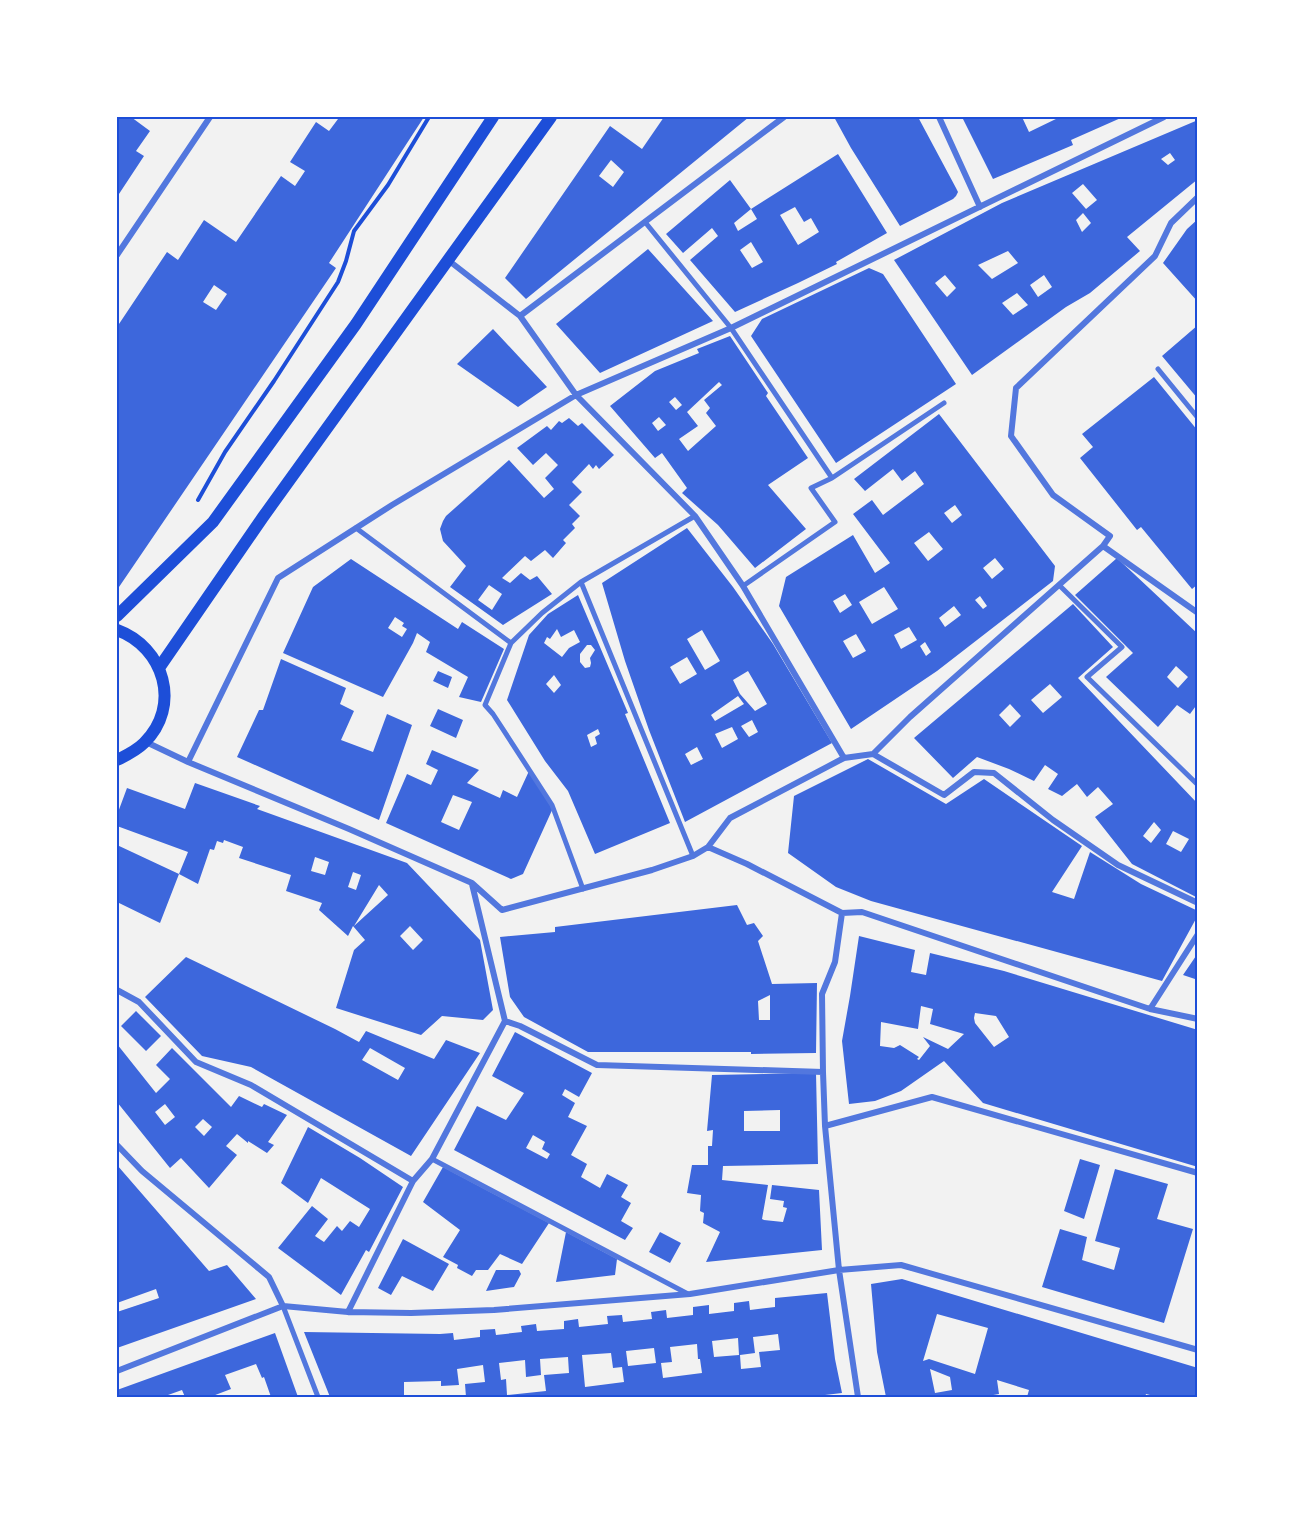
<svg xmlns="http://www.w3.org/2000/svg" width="1315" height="1514" font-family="Poppins,sans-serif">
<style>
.building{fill:#3d67dc;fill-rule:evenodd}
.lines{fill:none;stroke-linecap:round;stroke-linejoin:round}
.path{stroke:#1d4ed8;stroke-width:4}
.pedestrian{stroke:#5277de;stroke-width:5}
.minor{stroke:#5277de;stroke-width:6}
.secondary{stroke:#1d4ed8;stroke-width:12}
.neatline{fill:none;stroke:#1d4ed8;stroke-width:2}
</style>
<rect width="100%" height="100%" fill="#f2f2f2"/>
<path class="building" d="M117,117L127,118L131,117L150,131L136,151L144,156L117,197Z
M335,117H424L329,263L336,268L119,587L117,586V327L167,252L178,260L204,220L236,242L281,176L295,186L305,171L290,162L316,122L329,131L338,119ZM214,285L227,294L216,310L203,302Z
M664,117H749L526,299L505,278L610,126L642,149ZM611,160L624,172L613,187L599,176Z
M834,117H918L956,188L958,192L956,196L953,199L900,226L851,148Z
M962,117H1022L1029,132L1060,117H1123L1071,140L1073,145L993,179Z
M1198,120V179L1127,237L1140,251L1090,293L1066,307L972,375L894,260L1002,203ZM1170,153L1175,160L1168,165L1161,159ZM1083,184L1097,200L1086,209L1072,193ZM1083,213L1091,223L1082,232L1076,220ZM1008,251L1018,263L992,279L978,265ZM945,275L956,288L947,297L935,283ZM1044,275L1052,287L1038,297L1030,285ZM1017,293L1028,305L1013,315L1002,303Z
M838,154L887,233L836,262L837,264L798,283L735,312L690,260L718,236L712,228L683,253L666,234L730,180L751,209L734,223L738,231L757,219L751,209ZM795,207L804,222L811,218L819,232L798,245L780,215ZM751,242L763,262L752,268L740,250Z
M1198,219V302L1163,263L1187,229Z
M648,249L713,321L600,373L556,324Z
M869,268L883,274L956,384L836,463L751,336L762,319Z
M1198,325V399L1162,356Z
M493,329L547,387L518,407L457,364Z
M730,336L768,393L766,396L808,458L768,485L806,529L755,568L718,525L682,493L687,488L662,453L655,458L610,406L655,371L699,353L697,349ZM719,382L722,385L704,400L710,408L706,413L716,426L688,451L679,439L698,426L687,412ZM675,397L682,405L676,410L669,402ZM659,417L666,425L658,431L652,423Z
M1154,377L1198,431V584L1192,589L1141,527L1137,530L1080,458L1093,447L1082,434Z
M939,414L1055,566L1053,581L937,671L851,729L779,606L786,577L853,535L875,573L890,563L853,514L872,500L883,515L924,484L915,471L902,481L893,469L865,491L854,479ZM955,505L962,515L952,523L944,513ZM929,532L943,549L928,561L914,543ZM995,558L1004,569L992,579L983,568ZM884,587L898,609L872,624L859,602ZM845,594L852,605L840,613L833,601ZM980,596L987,606L983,609L975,600ZM954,606L961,615L945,627L939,618ZM909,627L917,640L901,649L894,635ZM856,634L866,651L853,658L843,641ZM925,642L931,652L926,656L920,646Z
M569,418L578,426L582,423L614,455L599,469L596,465L593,469L589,464L572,482L582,492L569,505L580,516L572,524L575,528L563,540L566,543L553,558L545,550L531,561L525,556L502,578L510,583L521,573L530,580L537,576L552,594L503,625L450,587L466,566L443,541L440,529L443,521L446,516L509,460L544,498L554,489L545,478L558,465L546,453L533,465L517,448L547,426L551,430L559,421L562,423ZM489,585L502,594L492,610L478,600Z
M687,528L733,587L773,644L832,743L685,822L649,730L625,661L602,583ZM702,630L720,661L705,670L687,639ZM687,657L697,674L680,684L670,667ZM748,671L767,704L755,711L740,694L733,680ZM738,696L744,704L715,721L711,715ZM752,720L758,732L749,737L741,726ZM732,727L738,739L722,748L715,734ZM697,747L703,759L691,765L685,754Z
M1117,558L1198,634V703L1190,714L1177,705L1158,727L1106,677L1133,653L1075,595ZM1176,666L1188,677L1178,688L1167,677Z
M351,559L458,629L462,622L504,649L481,702L459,697L468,677L426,652L430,642L417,633L413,643L383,697L283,653L313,587ZM395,617L404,623L402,626L407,629L402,637L388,628Z
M578,595L628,713L625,714L670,823L595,854L568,791L545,761L507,700L529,635L548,614ZM557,629L561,637L574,630L580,642L569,648L562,657L544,643L547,637L550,639ZM587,645H591L595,650L590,658L591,663L590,667L585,668L580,662V654ZM554,675L561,685L554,693L546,684ZM598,729L600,734L595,737L597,744L591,747L587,735Z
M1073,604L1113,647L1078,678L1198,804V898L1132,864L1095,817L1113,804L1098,787L1087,797L1077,784L1062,796L1048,789L1058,774L1045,765L1034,781L1009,769L977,757L953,778L914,738ZM1050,684L1062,697L1043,713L1031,700ZM1010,704L1021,716L1010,727L999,715ZM1154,822L1161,830L1151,843L1143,836ZM1173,831L1189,839L1181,852L1166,844Z
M281,659L346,688L340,704L354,711L341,740L373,752L387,714L412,725L379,820L237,757L259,710H263Z
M438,671L452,677L448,688L433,681Z
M438,709L463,720L456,738L430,726Z
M432,750L477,769L479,770L467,783L500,798L503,790L517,797L529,771L553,808L523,874L511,879L386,823L407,774L431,785L438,770L426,764ZM453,795L472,802L459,830L441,822Z
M868,759L946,804L984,779L1082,846L1052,892L1074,899L1090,852L1141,884L1198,911V915L1162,981L871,901L836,887L788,853L794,796Z
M195,783L260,806L257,809L407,863L480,940L493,1010L483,1020L442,1016L421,1035L336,1008L354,950L365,940L353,926L348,936L319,910L322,903L286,891L291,875L239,858L243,847L224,840L223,843L217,841L214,850L210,849L198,884L179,874L188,852L117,826V815L127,788L185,809ZM315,857L329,862L325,875L311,871ZM353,872L361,875L356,890L348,887ZM379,885L388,895L354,926ZM410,926L423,940L413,950L400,936Z
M117,845L179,874L160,923L117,902Z
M737,905L747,925L754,923L763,936L758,941L772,984L817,983L816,1053L751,1054V1052H588L524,1017L510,997L500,937L555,932V927ZM770,995V1020H759L758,1001Z
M859,936L915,950L911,972L926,975L930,953L1004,971L1198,1030V1167L983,1103L944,1061L901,1091L875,1101L849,1104L842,1041L850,996ZM921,1006L933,1009L930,1024L964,1034L948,1049L923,1037L930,1046L919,1060L917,1059L919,1057L900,1045L894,1048L880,1046L881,1022L918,1029ZM975,1013L996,1016L1009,1037L994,1047L975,1023L974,1018Z
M1198,953V980L1183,975Z
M186,957L335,1029L359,1042L366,1031L434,1059L446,1040L480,1053L411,1156L251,1067L202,1056L145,997ZM370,1048L405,1068L398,1080L362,1060Z
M136,1011L161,1036L146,1051L121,1026Z
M515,1032L592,1073L579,1097L565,1089L562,1095L575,1103L568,1117L587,1126L571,1155L587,1164L581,1177L600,1188L607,1174L628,1185L621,1197L631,1203L621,1221L633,1228L625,1240L454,1150L477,1106L506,1120L524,1093L492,1076ZM533,1135L545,1142L542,1149L550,1154L547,1159L526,1148Z
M117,1044L156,1093L170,1079L156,1065L172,1048L231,1107L239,1096L262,1107L264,1104L287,1115L268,1142L274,1145L267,1153L248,1141V1143L237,1134L226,1146L237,1155L209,1188L181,1158L170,1168L117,1102ZM165,1104L175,1117L165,1125L155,1112ZM203,1119L212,1127L204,1136L195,1127Z
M816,1073L818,1164L723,1166L722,1180L768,1185L762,1219L764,1220L783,1222L787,1208L783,1207L784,1201L770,1199L772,1185L819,1190L822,1250L706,1262L720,1232L703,1223L704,1213L700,1211L701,1195L687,1193L692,1165H708V1146H712L713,1130L707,1131L712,1075ZM780,1110V1131H744V1111Z
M308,1127L360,1158L403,1187L369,1252L366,1250L341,1295L278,1248L312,1206L328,1219L315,1236L324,1242L337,1226L342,1231L350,1221L359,1227L370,1209L321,1178L308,1203L281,1183Z
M1080,1159L1100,1165L1084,1219L1064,1211Z
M117,1165L209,1271L227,1265L256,1299L117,1348V1312L159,1298L156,1289L117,1303Z
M443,1167L549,1223L522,1264L500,1254L488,1270H476L472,1276L457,1268L458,1265L443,1257L460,1230L423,1202Z
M1115,1169L1168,1184L1157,1219L1193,1229L1164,1323L1042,1287L1060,1229L1087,1237L1082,1260L1114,1270L1120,1248L1095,1241Z
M566,1232L617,1259L615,1275L556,1282Z
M660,1232L681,1243L670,1263L649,1252Z
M403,1239L449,1264L433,1291L402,1276L391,1295L378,1288Z
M496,1270H519L521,1274L514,1287L486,1291Z
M902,1279L1198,1368L1197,1397H1158L1146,1394L1145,1397H1054L1051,1396L1050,1397H1027L1029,1390L997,1380L999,1394L982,1397H886L877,1352L871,1284ZM937,1314L988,1328L975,1374L929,1359L923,1361ZM930,1369L950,1377L952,1390L935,1393Z
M827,1293L835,1359L842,1393L808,1397H466L465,1384L485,1382L483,1365L457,1369L459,1385L441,1386V1381L404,1382V1397H330L304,1332L440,1334L453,1333L454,1340L480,1337V1330L495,1329L496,1335L522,1332L521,1326L536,1324L537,1331L564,1329V1321L578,1319L579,1327L608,1324L607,1316L622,1315L623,1322L652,1319L651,1312L666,1310L667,1318L693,1315V1307L709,1305V1314L734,1311V1303L749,1301L750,1310L775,1307V1298ZM778,1334L780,1350L759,1352L761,1367L741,1369L740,1355L755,1353L753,1337ZM738,1338L739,1355L714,1357L712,1341ZM697,1344L698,1359H700L702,1373L663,1378L661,1363L672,1362L670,1347ZM654,1348L656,1363L628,1366L626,1351ZM611,1353L613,1368L622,1367L624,1382L585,1387L582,1355ZM568,1357L569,1373L544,1375L546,1391L507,1395L506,1379L501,1380L499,1363L525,1360L526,1377L541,1375L540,1359Z
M275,1333L298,1397H271L264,1377L262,1378L256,1364L225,1375L231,1389L210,1397H185L182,1390L168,1395L169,1397H117V1390Z"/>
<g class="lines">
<path class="path" d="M198,500L225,452L274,381L338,282L346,261L354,231L388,185L429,117"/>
<path class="pedestrian" d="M645,222L731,328L832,478
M1158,369L1198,418
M356,528L511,643
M581,582L693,856
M1059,585L1122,647L1087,677L1198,785
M743,586L835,522L811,488L832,478L944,403
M583,889L552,805L493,714L485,705L511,643L542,613L581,582L695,516
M432,1159L688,1294
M283,1306L318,1397"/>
<path class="minor" d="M939,117L980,207
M117,255L210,117
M448,260L520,316L576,395L695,516L743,586L844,758
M520,316L784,117
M1103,546L1198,613
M146,742L188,762L349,829L472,883L502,910L652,870L693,856L708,847L730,818L844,758L873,754L910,717L1103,546L1110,536L1053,495L1011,436L1016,388L1155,256L1171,223L1198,197
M873,754L944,795L974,772L994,773L1053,820L1118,865L1198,903
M188,762L278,578L392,505L576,395L731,328L1164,117
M708,847L747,864L842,913L862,912L1150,1009L1198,1019
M842,913L835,962L822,994L823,1072L825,1126L839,1270L858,1397
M117,990L139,1002L196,1062L251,1085L413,1181
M1150,1009L1198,934
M505,1021L520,1026L597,1065L823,1072
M825,1126L932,1097L1198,1173
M117,1145L142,1171L269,1277L283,1306
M348,1312L413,1181L432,1159L505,1021L472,884
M117,1371L283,1306L348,1312L411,1313L494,1310L690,1294L839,1270L901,1265L1198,1350"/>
<path class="secondary" d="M117,616L213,522L356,324L493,117
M117,630C164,647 182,706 144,743C136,751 127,755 117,760
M159,668L263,517L551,117"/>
</g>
<rect width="1315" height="1514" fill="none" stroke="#ffffff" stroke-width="237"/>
<rect x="118" y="118" width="1078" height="1278" class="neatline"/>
</svg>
